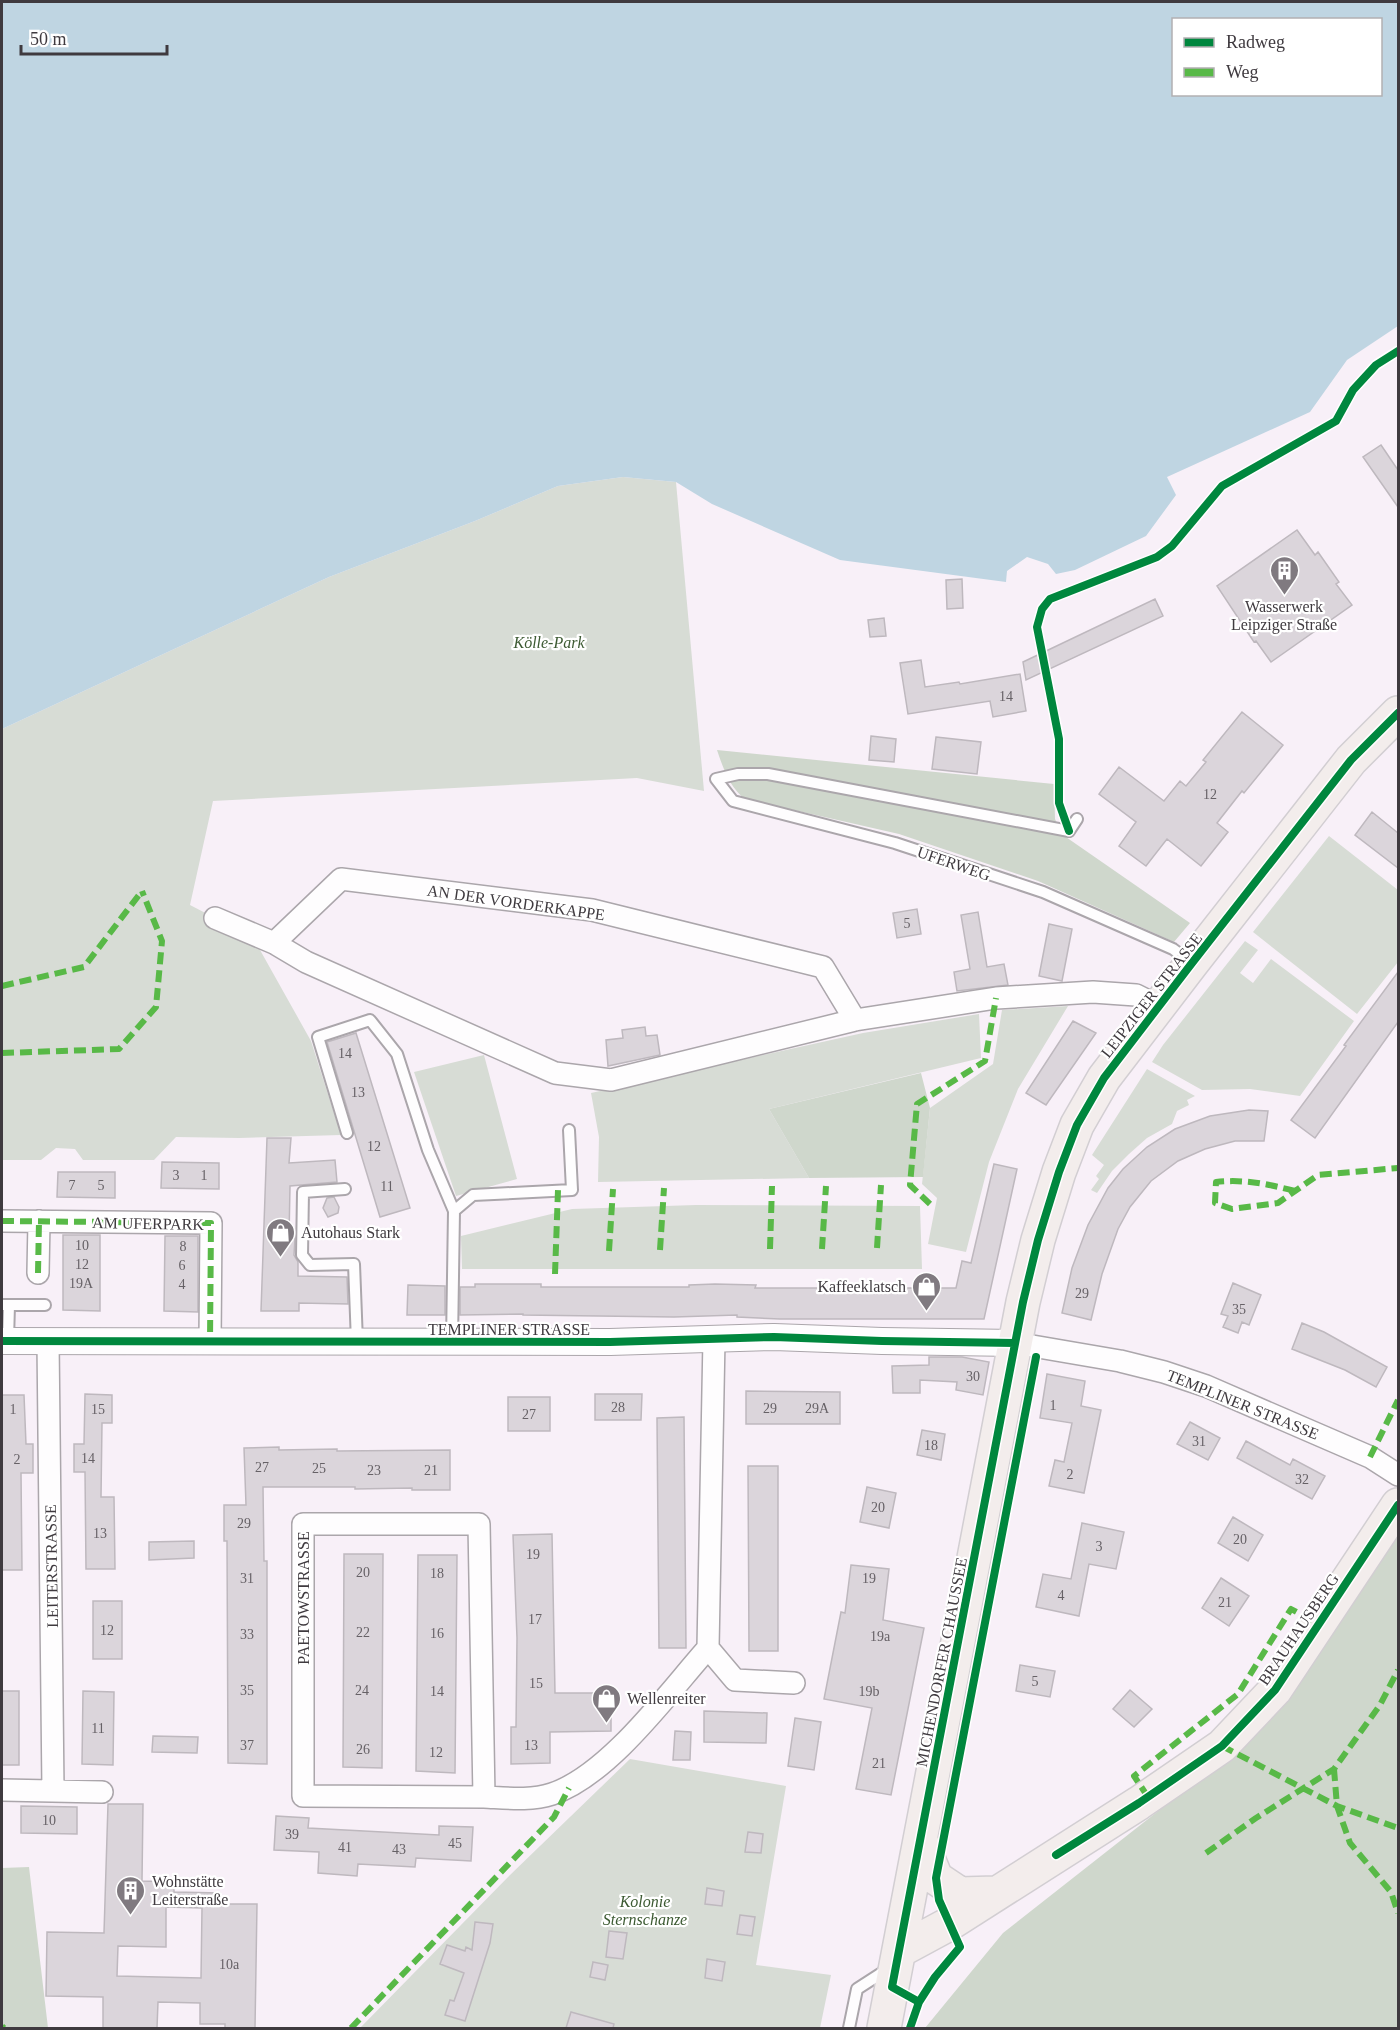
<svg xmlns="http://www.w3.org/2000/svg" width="1400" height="2030" font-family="'Times New Roman',serif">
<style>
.green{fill:#d7dcd5}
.forest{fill:#cfd7cc}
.water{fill:#bfd5e2;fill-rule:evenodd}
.building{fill:#dbd5db;stroke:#beb8be;stroke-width:1.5;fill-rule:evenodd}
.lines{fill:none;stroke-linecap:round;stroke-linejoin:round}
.service-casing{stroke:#aba6ab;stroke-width:14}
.minor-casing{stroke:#aba6ab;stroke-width:24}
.tertiary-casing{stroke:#aba6ab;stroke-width:28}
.primary-casing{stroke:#d2ced2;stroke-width:36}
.service{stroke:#fefdfe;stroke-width:10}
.minor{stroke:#fefdfe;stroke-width:21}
.tertiary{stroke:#fefdfe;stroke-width:26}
.primary{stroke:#f3edec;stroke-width:33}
.quiet{stroke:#58b947;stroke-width:6;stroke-dasharray:12 6;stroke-linecap:butt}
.cycleway-casing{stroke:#fff;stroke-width:11}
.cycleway{stroke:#00873e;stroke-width:8}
.labels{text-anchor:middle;stroke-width:4.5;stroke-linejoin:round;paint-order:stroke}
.number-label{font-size:14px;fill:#666166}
.poi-label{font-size:16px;fill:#3f3a3f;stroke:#fff;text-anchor:start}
.park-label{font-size:16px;font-style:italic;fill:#3c5a32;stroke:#fff}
.street-label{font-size:16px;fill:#3f3a3f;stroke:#fff}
</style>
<rect width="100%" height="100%" fill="#f8f0f8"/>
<path class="green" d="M623,477L676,482L704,791L637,778L213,801L190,905L215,918L250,932L311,1041L341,1135L239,1138L176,1137L154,1160H83L75,1149L56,1148L41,1160H2V729L329,577L475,521L558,486Z
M1329,836L1398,890V962L1357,1014L1253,932Z
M1245,941L1258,950L1240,973L1253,983L1271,959L1354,1021L1300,1096L1250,1089L1202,1090L1152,1062L1163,1045Z
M1068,1006L1018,1089L989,1162L966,1252L928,1244L937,1198L922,1184L930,1108L993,1064L1002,1010Z
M979,1014L981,1058L769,1109L809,1178L598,1182L599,1137L591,1093L863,1033Z
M484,1055L517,1179L456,1196L414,1072Z
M1147,1069L1195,1096L1187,1100L1189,1105L1177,1111L1172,1124L1147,1138L1129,1154L1112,1171L1097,1193L1091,1190L1099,1179L1096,1176L1104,1165L1092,1155Z
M696,1205L920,1206L922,1269H462L461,1236L572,1209Z
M630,1759L786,1786L756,1965L831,1975L820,2028H360L510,1875Z"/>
<path class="forest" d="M717,750L1054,784L1055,819L1063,835L1190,923L1174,942L1038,881L899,834L745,799C730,788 723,768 717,750Z
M921,1073L930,1108L923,1177L809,1178L769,1109Z
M1398,1530V2028H925L1003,1933L1260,1731Z
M29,1867L48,2028H2V1868Z"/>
<path class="water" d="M2,2H1398V326L1347,360L1310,412L1167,477L1176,495L1146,536L1075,570L1056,574L1048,564L1027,557L1007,571L1006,582L840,560L712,504L676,482L623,477L558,486L475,521L329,577L2,729ZM1174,20H1380V94H1174Z"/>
<path class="building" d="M1381,445L1398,470V507L1363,457Z
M1297,530L1315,555L1318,552L1339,582L1336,584L1352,605L1271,662L1256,641L1254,642L1217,586Z
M962,579L963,608L947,609L946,580Z
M1155,599L1163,616L1026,680L1023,662Z
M884,618L886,636L870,637L868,620Z
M921,660L925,687L959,682L960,684L1020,674L1026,711L993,717L990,701L908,714L900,663Z
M1242,712L1283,745L1244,793L1242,791L1217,823L1228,832L1201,866L1167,839L1146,866L1119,846L1136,822L1099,794L1119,767L1164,801L1180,781L1186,786L1206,762L1203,760Z
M871,736L896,739L894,762L869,760Z
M936,737L981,742L977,774L932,769Z
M1372,812L1398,833V868L1355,835Z
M917,909L921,934L897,938L893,913Z
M978,912L987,967L1004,964L1008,985L957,991L954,972L970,969L961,915Z
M1049,924L1072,929L1062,981L1039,976Z
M1398,972V1022L1315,1138L1291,1120L1346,1046L1344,1045Z
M1073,1021L1096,1033L1046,1105L1026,1093Z
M645,1027L646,1036L657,1035L660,1055L608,1066L606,1040L623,1038L622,1030Z
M356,1033L410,1208L380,1217L327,1042Z
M1249,1110L1268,1111L1264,1141H1235L1205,1149L1178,1161L1151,1181L1130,1207L1118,1229L1102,1274L1091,1320L1062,1313L1072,1268L1088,1225L1108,1188L1123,1169L1147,1147L1175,1129L1210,1116Z
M267,1138H291L289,1163L335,1160L337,1182L290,1186L289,1238H295L294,1255L298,1262V1276L347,1277L348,1304L299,1303V1311H261Z
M162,1162L219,1163V1189L161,1188Z
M994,1164L1017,1169L984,1319H780L737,1317V1315L674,1317L523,1315V1314L460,1315V1287H475V1284H541V1287H689V1285L715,1284L756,1285L755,1288H956L962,1261L971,1263Z
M58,1172H115V1198L57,1197Z
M334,1197L339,1207L338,1213L328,1217L323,1208L327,1198Z
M63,1235H100V1311L63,1310Z
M165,1236H198V1312L164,1311Z
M1233,1283L1261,1295L1249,1325L1242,1322L1238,1333L1223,1327L1228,1316L1221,1314Z
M408,1285L445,1286V1315H407Z
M1302,1323L1324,1332L1387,1367L1376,1387L1345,1370L1292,1349Z
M929,1357H962L989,1362L983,1395L956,1390L957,1382L920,1380V1393H893L892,1366L929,1365Z
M1047,1374L1085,1381L1081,1406L1101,1410L1084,1493L1049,1486L1055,1460L1064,1462L1072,1423L1040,1418Z
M746,1391L840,1392V1424H746Z
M85,1394L112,1395V1423H102L101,1497H114L115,1569H86L85,1472H74V1444H84Z
M595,1394H642L641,1420H595Z
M2,1395H24L26,1444H33V1473H21L22,1570H2Z
M508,1397H550V1431H508Z
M684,1417L686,1648H659L657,1418Z
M1190,1422L1220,1438L1208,1460L1177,1444Z
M922,1430L945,1434L941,1460L917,1455Z
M1246,1441L1290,1465L1293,1459L1325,1476L1312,1499L1237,1458Z
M279,1447V1450L337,1449V1451L450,1450V1490H412V1488L355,1489V1487H263L264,1561H267V1764L228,1763L227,1541H224V1505H246L244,1448Z
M748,1466H778V1651H749Z
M867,1487L896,1493L889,1528L860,1522Z
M1233,1517L1263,1535L1248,1561L1218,1543Z
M1082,1523L1124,1532L1116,1569L1089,1564L1079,1616L1036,1607L1043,1574L1071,1579Z
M552,1534L555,1693H611V1731L550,1732V1763L511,1764V1727H516L517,1638L513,1535Z
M194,1541V1558L149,1560V1542Z
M344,1554H383L382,1768L343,1767Z
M418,1555H457L455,1773L416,1771Z
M851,1565L889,1569L883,1620L924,1628L891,1795L856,1789L872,1708L824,1699L841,1612L845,1613Z
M1221,1578L1249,1596L1229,1626L1202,1608Z
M93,1601H122V1659H93Z
M1020,1665L1055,1671L1050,1697L1016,1691Z
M1130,1690L1152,1709L1134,1727L1113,1709Z
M2,1691H19V1765H2Z
M83,1691L114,1692L113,1765L82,1764Z
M704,1711L767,1713L766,1743L704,1742Z
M795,1718L821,1722L814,1770L788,1766Z
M675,1731L691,1732L690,1760H673Z
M153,1736L198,1737L197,1753L152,1752Z
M108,1804H143L142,1881L174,1882V1892L220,1893L219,1904H257L255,2028H225V2024H200V2003L158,2002L157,2028H103V1997L46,1996L47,1932L104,1933ZM166,1907L202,1908L201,1978L117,1976L118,1946L166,1947Z
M21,1806L77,1807V1834L21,1833Z
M276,1816L309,1818L308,1828L439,1835V1826L473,1827L471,1861L416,1858L415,1867L358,1864L357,1876L318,1873L319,1852L274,1850Z
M748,1832L763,1834L761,1853L745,1852Z
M707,1888L724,1891L722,1906L705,1904Z
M740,1915L755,1917L752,1936L737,1934Z
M475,1922L493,1924L490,1943L465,2021L445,2015L450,2000L454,2001L464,1973L440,1964L447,1945L465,1951L466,1947L472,1950Z
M609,1931L627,1933L623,1959L606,1957Z
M707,1959L725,1962L722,1981L705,1978Z
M593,1962L608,1965L605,1980L590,1977Z
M571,2012L614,2024L613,2028H566Z"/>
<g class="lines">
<defs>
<path id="service" d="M1077,819L1069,831L768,774H738L716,779L733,801L895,843L1043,892L1173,949L1189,961
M347,1133L318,1037L370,1020L397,1054L428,1150L454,1211L452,1342
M345,1189L303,1192L302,1255L310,1265L354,1264L357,1342
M454,1211L473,1195L572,1190L569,1130
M2,1305H9L8,1340
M9,1305H45
M849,2028L857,1989L888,1969"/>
<path id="minor" d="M215,918L274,943L306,962L555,1073L611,1080L855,1020L996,998L1093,992L1136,995L1158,1006
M274,943L341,879L592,910L823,967L855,1020
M2,1221L211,1223L210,1342
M38,1273L39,1221
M48,1341L53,1791
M1015,1343L1120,1361L1164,1372L1206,1386L1370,1457L1398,1475
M708,1648L735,1680L794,1683
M2,1790L102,1792
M484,1797L303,1796V1524H479L484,1797C506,1798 531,1801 552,1794C609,1775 668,1693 708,1648L714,1339"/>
<path id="tertiary" d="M2,1341L610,1342L774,1337L882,1341L1015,1343"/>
<path id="primary" d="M921,1841L936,1878L960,1894L996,1893
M899,1951L949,1924L1139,1803L1222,1746L1275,1690L1398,1505
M884,2028L1023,1302L1038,1240L1059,1172L1077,1125L1104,1078L1192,963L1351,760L1398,713"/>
</defs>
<use href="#service" class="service-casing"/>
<use href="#minor" class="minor-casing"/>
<use href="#tertiary" class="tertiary-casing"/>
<use href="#primary" class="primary-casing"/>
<use href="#service" class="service"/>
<use href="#minor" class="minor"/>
<use href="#tertiary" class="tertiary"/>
<use href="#primary" class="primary"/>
<path class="quiet" d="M2,986L84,967L142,891
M2,1053L119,1049L156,1007L162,941L142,891
M1295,1191C1268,1184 1244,1179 1216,1182L1215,1203L1232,1209L1278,1203L1318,1175L1398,1168
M930,1204L910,1185L917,1104L985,1061L996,998
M2,1221L211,1223L210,1342
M877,1248L881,1185
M770,1249L772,1186
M822,1249L826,1186
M660,1250L664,1188
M609,1251L613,1189
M38,1273L39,1221
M555,1274L558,1190
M1370,1457L1398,1400
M1222,1746L1337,1806L1398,1828
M1334,1769L1337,1806L1350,1843L1391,1892L1398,1913
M1148,1797L1134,1776L1238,1694L1291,1609L1318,1624
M1206,1853L1256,1818L1334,1769L1380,1705L1398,1670
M2,2026L4,2028
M351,2028L554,1817L569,1788"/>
<defs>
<path id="cycleway" d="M1069,831L1059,803V739L1037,627L1042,609L1050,599L1157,557L1172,546L1222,486L1336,421L1353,390L1376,365L1398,351
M2,1341L610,1342L774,1337L882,1341L1015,1343
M1056,1855L1139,1803L1222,1746L1275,1690L1398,1505
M919,2002L892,1987L1023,1302L1038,1240L1059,1172L1077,1125L1104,1078L1192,963L1351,760L1398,713
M910,2028L919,2002L935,1977L960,1947L939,1900L936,1878L1036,1357"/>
</defs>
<use href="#cycleway" class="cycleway-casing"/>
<use href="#cycleway" class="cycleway"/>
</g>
<defs>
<symbol id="building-pin" viewBox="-11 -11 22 30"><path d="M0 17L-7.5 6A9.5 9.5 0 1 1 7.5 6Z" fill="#807a80" stroke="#fff"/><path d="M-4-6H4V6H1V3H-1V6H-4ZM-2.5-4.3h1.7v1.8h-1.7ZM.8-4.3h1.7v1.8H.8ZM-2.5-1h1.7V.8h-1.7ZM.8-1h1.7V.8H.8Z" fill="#fff"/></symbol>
<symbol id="shop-pin" viewBox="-11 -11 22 30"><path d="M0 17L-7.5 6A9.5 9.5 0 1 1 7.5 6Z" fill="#807a80" stroke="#fff"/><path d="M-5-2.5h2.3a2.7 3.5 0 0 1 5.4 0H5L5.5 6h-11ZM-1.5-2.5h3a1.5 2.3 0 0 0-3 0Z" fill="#fff"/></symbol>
</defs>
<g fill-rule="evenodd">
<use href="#building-pin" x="1268" y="554" width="33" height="45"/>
<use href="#shop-pin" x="264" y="1216" width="33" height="45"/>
<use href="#shop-pin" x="910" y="1270" width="33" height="45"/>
<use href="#shop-pin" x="590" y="1682" width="33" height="45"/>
<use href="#building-pin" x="114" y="1874" width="33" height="45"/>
</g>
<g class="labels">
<g class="number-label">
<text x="1006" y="701">14</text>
<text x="1210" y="799">12</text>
<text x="907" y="928">5</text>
<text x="345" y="1058">14</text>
<text x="358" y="1097">13</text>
<text x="374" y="1151">12</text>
<text x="176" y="1180">3</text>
<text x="204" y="1180">1</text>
<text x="72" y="1190">7</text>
<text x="101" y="1190">5</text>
<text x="387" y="1191">11</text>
<text x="82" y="1250">10</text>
<text x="183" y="1251">8</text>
<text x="82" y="1269">12</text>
<text x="182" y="1270">6</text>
<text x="81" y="1288">19A</text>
<text x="182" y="1289">4</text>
<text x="1082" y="1298">29</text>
<text x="1239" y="1314">35</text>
<text x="973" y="1381">30</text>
<text x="1053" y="1410">1</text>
<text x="618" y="1412">28</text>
<text x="770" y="1413">29</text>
<text x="817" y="1413">29A</text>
<text x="13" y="1414">1</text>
<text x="98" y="1414">15</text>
<text x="529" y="1419">27</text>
<text x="1199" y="1446">31</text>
<text x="931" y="1450">18</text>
<text x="88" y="1463">14</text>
<text x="17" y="1464">2</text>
<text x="262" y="1472">27</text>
<text x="319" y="1473">25</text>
<text x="374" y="1475">23</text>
<text x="431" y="1475">21</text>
<text x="1070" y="1479">2</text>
<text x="1302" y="1484">32</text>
<text x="878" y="1512">20</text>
<text x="244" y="1528">29</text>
<text x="100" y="1538">13</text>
<text x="1240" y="1544">20</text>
<text x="1099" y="1551">3</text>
<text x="533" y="1559">19</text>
<text x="363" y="1577">20</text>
<text x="437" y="1578">18</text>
<text x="247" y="1583">31</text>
<text x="869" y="1583">19</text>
<text x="1061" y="1600">4</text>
<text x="1225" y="1607">21</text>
<text x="535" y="1624">17</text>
<text x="107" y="1635">12</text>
<text x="363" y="1637">22</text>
<text x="437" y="1638">16</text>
<text x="247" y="1639">33</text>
<text x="880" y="1641">19a</text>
<text x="1035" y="1686">5</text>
<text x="536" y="1688">15</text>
<text x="247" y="1695">35</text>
<text x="362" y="1695">24</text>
<text x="437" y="1696">14</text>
<text x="869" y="1696">19b</text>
<text x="98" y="1733">11</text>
<text x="247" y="1750">37</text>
<text x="531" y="1750">13</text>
<text x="363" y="1754">26</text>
<text x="436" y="1757">12</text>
<text x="879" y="1768">21</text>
<text x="49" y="1825">10</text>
<text x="292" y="1839">39</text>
<text x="455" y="1848">45</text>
<text x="345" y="1852">41</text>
<text x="399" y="1854">43</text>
<text x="229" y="1969">10a</text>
</g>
<g class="poi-label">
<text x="1284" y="612" text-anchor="middle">Wasserwerk<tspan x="1284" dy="18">Leipziger Straße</tspan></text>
<text x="301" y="1238">Autohaus Stark</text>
<text x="906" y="1292" text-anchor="end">Kaffeeklatsch</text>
<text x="627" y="1704">Wellenreiter</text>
<text x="152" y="1887">Wohnstätte<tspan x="152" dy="18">Leiterstraße</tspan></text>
</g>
<g class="park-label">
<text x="549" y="648">Kölle-Park</text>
<text x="645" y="1907">Kolonie<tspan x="645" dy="18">Sternschanze</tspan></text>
</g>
<g class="street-label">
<text transform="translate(954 863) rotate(19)" y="6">UFERWEG</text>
<text transform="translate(516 902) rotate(8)" y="6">AN DER VORDERKAPPE</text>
<text transform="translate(1151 995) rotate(-52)" y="6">LEIPZIGER STRASSE</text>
<text transform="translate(148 1223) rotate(1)" y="6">AM UFERPARK</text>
<text x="509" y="1335">TEMPLINER STRASSE</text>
<text transform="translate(1243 1404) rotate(22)" y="6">TEMPLINER STRASSE</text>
<text transform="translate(51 1566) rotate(-91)" y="6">LEITERSTRASSE</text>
<text transform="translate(303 1598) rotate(-90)" y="6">PAETOWSTRASSE</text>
<text transform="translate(1298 1629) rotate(-56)" y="6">BRAUHAUSBERG</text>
<text transform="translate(941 1662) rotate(-79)" y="6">MICHENDORFER CHAUSSEE</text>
</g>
</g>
<rect width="1400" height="2030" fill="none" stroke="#3f3a3f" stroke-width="6"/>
<rect x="1172" y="18" width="210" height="78" fill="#ffffff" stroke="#b2b0b2" stroke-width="1.5"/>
<rect x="1184" y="38" width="30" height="9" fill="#00873e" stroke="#b2b0b2" stroke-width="1.5"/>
<text x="1226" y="48" font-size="18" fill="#3f3a3f">Radweg</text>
<rect x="1184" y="68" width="30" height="9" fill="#58b947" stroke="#b2b0b2" stroke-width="1.5"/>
<text x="1226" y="78" font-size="18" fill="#3f3a3f">Weg</text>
<path d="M21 45v9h146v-9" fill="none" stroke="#3f3a3f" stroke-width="3"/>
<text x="30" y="45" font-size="18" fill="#3f3a3f" stroke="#ffffff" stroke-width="4.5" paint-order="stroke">50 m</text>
</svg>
